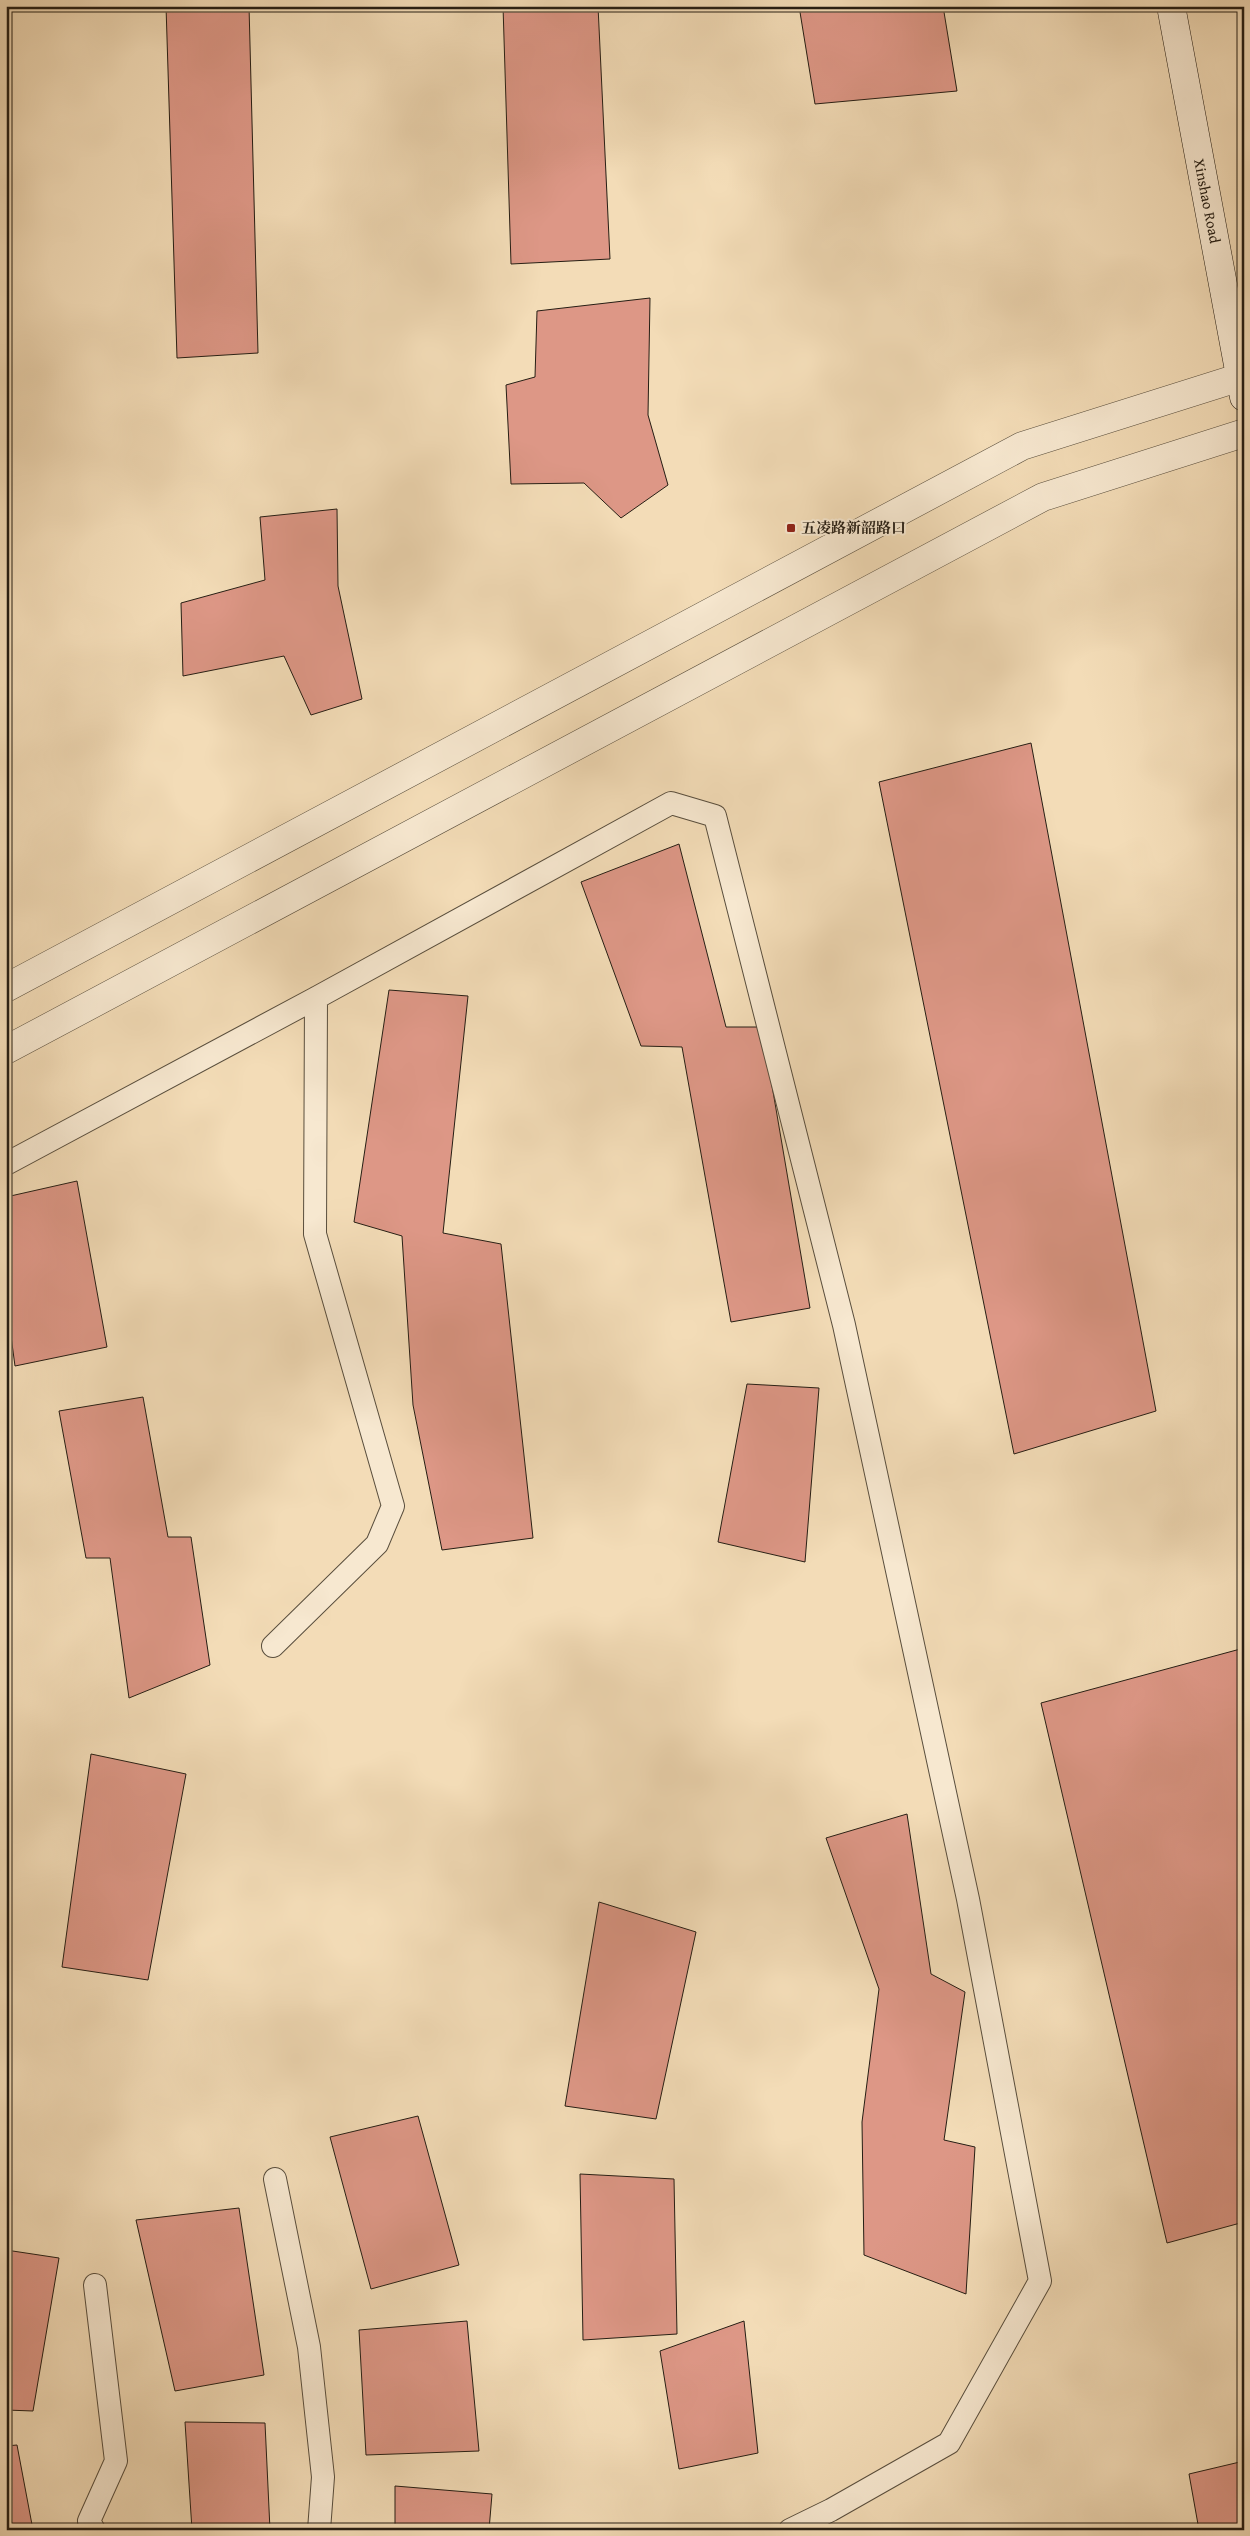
<svg xmlns="http://www.w3.org/2000/svg" width="1250" height="2536" font-family="'Gentium Book Plus','Noto Serif SC',serif">
<style>
.building{fill:#dd9786;stroke:#261e14}
.lines{fill:none;stroke-linecap:round;stroke-linejoin:round}
.service-casing{stroke:#594e3d;stroke-width:24}
.tertiary-casing{stroke:#594e3d;stroke-width:29}
.secondary-casing{stroke:#261e14;stroke-width:29}
.service{stroke:#f7e8d0;stroke-width:22}
.tertiary{stroke:#f7e8d0;stroke-width:28}
.secondary{stroke:#f7e8d0;stroke-width:28}
.poi-dot{fill:#8f2418;stroke:#f7e8d0;stroke-width:2}
.labels{text-anchor:middle;stroke-width:4;stroke-linejoin:round;paint-order:stroke}
.street-label{font-size:15px;fill:#261e14;stroke:#f7e8d0}
.poi-label{font-size:15px;font-weight:bold;fill:#261e14;stroke:#f7e8d0;text-anchor:start}
</style>
<rect width="100%" height="100%" fill="#f3dcb7"/>
<filter id="stains"><feTurbulence type="fractalNoise" baseFrequency=".004" numOctaves="4"/><feColorMatrix values="0 0 0 0 .2 0 0 0 0 .09 0 0 0 0 .02 0 0 0 .5 -.17"/></filter>
<radialGradient id="worn" r=".72"><stop offset=".6" stop-color="#630" stop-opacity="0"/><stop offset="1" stop-color="#630" stop-opacity=".3"/></radialGradient>
<path class="building" d="M166,6H249L258,353L177,358Z
M503,6H598L610,259L511,264Z
M799,6H943L957,91L815,104Z
M650,298L648,415L668,485L621,518L584,483L511,484L506,385L535,377L537,311Z
M337,509L338,586L362,699L311,715L284,656L183,676L181,603L265,580L260,517Z
M1031,743L1156,1411L1014,1454L879,782Z
M679,844L726,1027H762L810,1308L731,1322L682,1047L641,1046L581,882Z
M389,990L468,996L443,1233L501,1244L533,1538L442,1550L413,1405L402,1236L354,1222Z
M77,1181L107,1347L15,1366L6,1299V1197Z
M747,1384L819,1388L805,1562L718,1542Z
M143,1397L168,1537H191L210,1665L129,1698L110,1558H86L59,1411Z
M1244,1648V2222L1167,2243L1041,1703Z
M91,1754L186,1774L148,1980L62,1967Z
M907,1814L931,1974L965,1992L944,2140L975,2147L966,2294L864,2255L862,2122L879,1989L826,1838Z
M599,1902L696,1932L656,2119L565,2106Z
M418,2116L459,2265L371,2289L330,2137Z
M580,2174L674,2179L677,2334L583,2340Z
M239,2208L264,2375L175,2391L136,2220Z
M6,2250L59,2258L33,2411L6,2410Z
M467,2321L479,2451L366,2455L359,2330Z
M744,2321L758,2453L679,2469L660,2351Z
M185,2422L265,2423L270,2530H192Z
M17,2445L33,2530H6V2446Z
M1244,2461V2530H1199L1189,2474Z
M395,2486L492,2494L489,2530H395Z"/>
<g class="lines">
<defs>
<path id="service" d="M6,1164L316,998L671,803L715,816L844,1325L968,1899L1040,2281L949,2443L831,2510L790,2530
M273,1646L377,1544L393,1506L315,1234L316,998
M275,2179L309,2347L323,2477L319,2530
M94,2530L89,2521L116,2461L95,2285"/>
<path id="tertiary" d="M6,988L1022,446L1244,376
M6,1050L1043,497L1244,433"/>
<path id="secondary" d="M1171,6L1244,397"/>
</defs>
<use href="#service" class="service-casing"/>
<use href="#tertiary" class="tertiary-casing"/>
<use href="#secondary" class="secondary-casing"/>
<use href="#service" class="service"/>
<use href="#tertiary" class="tertiary"/>
<use href="#secondary" class="secondary"/>
</g>
<rect class="poi-dot" x="786" y="523" width="10" height="10" rx="2.5"/>
<g class="labels">
<g class="street-label">
<text transform="translate(1207 201) rotate(79)" y="5">Xinshao Road</text>
</g>
<g class="poi-label">
<text x="801" y="533">五凌路新韶路口</text>
</g>
</g>
<rect width="1250" height="2536" fill="none" stroke="#f3dcb7" stroke-width="25"/>
<rect x="8" y="8" width="1235" height="2521" fill="none" stroke="#261e14" stroke-width="2.5"/>
<rect x="12" y="12" width="1225" height="2511" fill="none" stroke="#261e14"/>
<rect width="100%" height="100%" filter="url(#stains)"/>
<rect width="100%" height="100%" fill="url(#worn)"/>
</svg>
